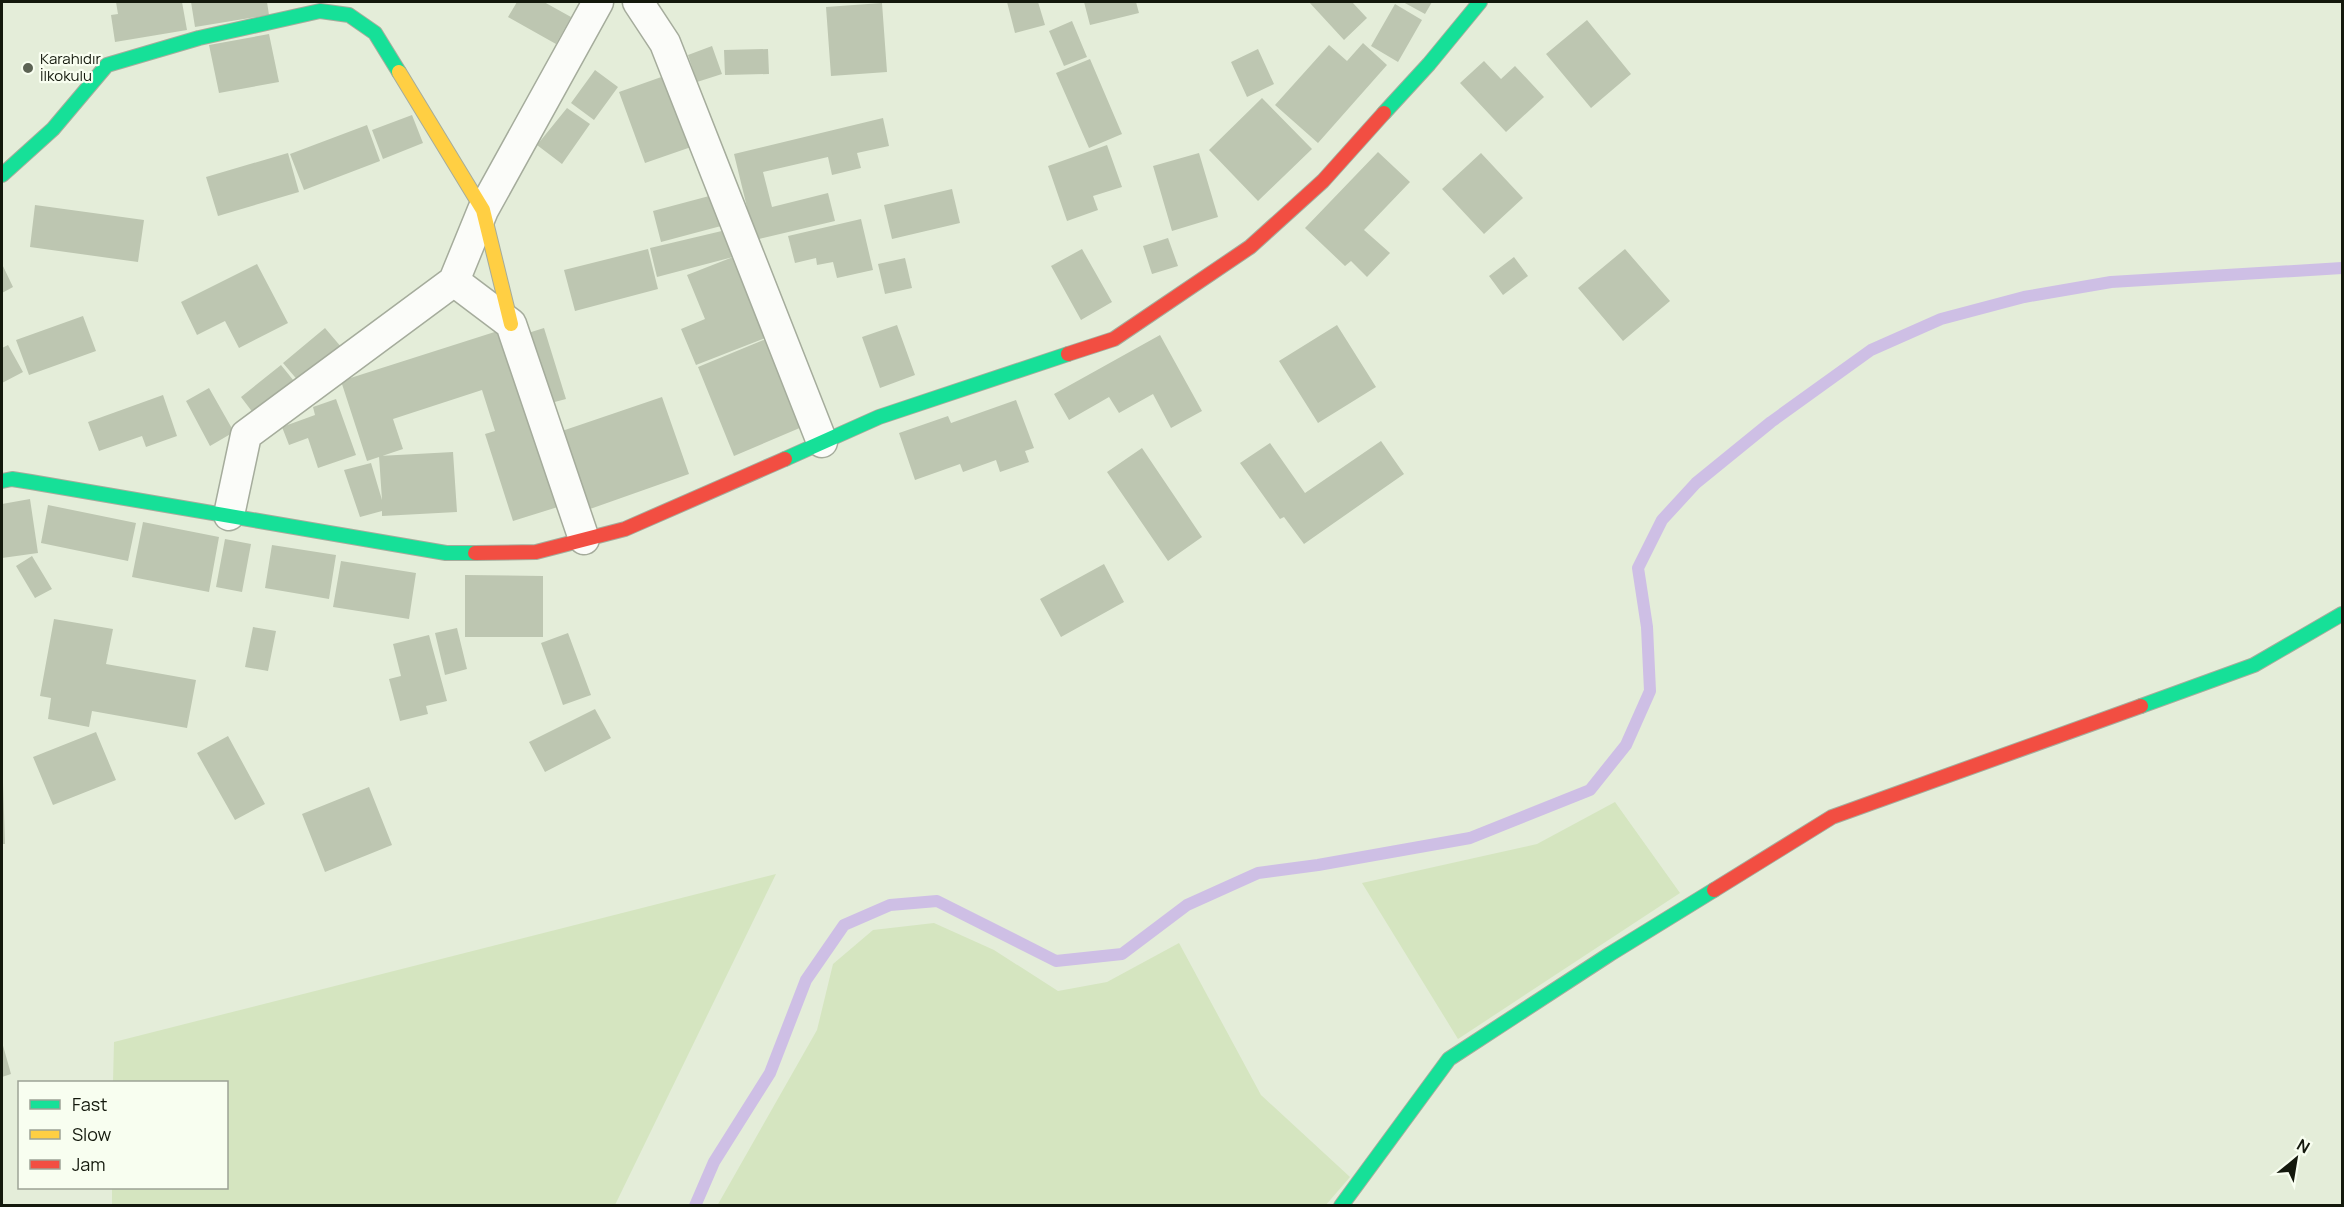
<svg xmlns="http://www.w3.org/2000/svg" width="2344" height="1207" font-family="Manrope,sans-serif">
<style>
.green{fill:#d5e5c0}
.lines{fill:none;stroke-linecap:round;stroke-linejoin:round}
.stream{stroke:#cebfe5;stroke-width:12}
.building{fill:#bdc6b1}
.street-casing{stroke:#a5ac9c;stroke-width:33}
.fast-casing{stroke:#a5ac9c;stroke-width:16}
.slow-casing{stroke:#a5ac9c;stroke-width:16}
.jam-casing{stroke:#a5ac9c;stroke-width:16}
.street{stroke:#fbfcf9;stroke-width:30}
.fast{stroke:#16e098;stroke-width:14}
.slow{stroke:#ffcf43;stroke-width:14}
.jam{stroke:#f24e42;stroke-width:14}
.poi-dot{fill:#5c6354;stroke:#f8fef0;stroke-width:2}
.labels{text-anchor:middle;stroke-width:4.5;stroke-linejoin:round;paint-order:stroke}
.poi-label{font-size:15px;fill:#13180c;stroke:#f8fef0;text-anchor:start}
</style>
<rect width="100%" height="100%" fill="#e4edd9"/>
<path class="green" d="M1615,802L1680,893L1458,1039L1362,883L1537,844Z
M776,874L615,1205H112V1188H226V1082H113L114,1042Z
M934,923L994,950L1058,991L1107,982L1179,943L1261,1095L1350,1177L1325,1206H717L817,1030L833,964L873,930Z"/>
<g class="lines">
<path class="stream" d="M695,1206L714,1162L770,1073L806,980L844,925L890,905L937,901L1056,961L1122,954L1187,905L1258,873L1318,865L1470,838L1590,790L1626,745L1650,691L1647,627L1638,568L1662,520L1696,483L1771,422L1871,350L1941,319L2024,297L2111,282L2342,268"/>
</g>
<path class="building" d="M116,2H182L187,30L115,42L111,15L118,14Z
M191,2H267L269,15L195,27Z
M517,2H544L571,17L556,44L508,17Z
M1007,2H1038L1045,25L1015,33Z
M1084,2H1136L1139,13L1090,25Z
M1309,2H1352L1367,18L1344,40Z
M1403,2H1432L1425,14Z
M882,3L887,72L831,76L826,7Z
M1395,4L1422,20L1398,62L1371,46Z
M1587,20L1631,74L1591,108L1546,54Z
M1072,21L1087,57L1064,66L1049,31Z
M269,34L279,82L219,93L209,45Z
M1363,43L1387,65L1318,143L1275,105L1329,45L1347,61Z
M712,46L722,74L697,82L688,55Z
M768,49L769,74L725,75L724,50Z
M1258,49L1274,84L1247,97L1231,62Z
M1090,59L1122,134L1089,148L1056,73Z
M1484,61L1501,79L1515,66L1544,97L1506,132L1460,83Z
M595,70L618,87L594,120L571,103Z
M667,75L694,146L645,163L619,92Z
M1262,98L1312,149L1258,201L1209,150Z
M567,108L590,124L562,164L537,145Z
M412,115L423,143L383,159L372,130Z
M883,118L889,146L857,153L861,168L832,175L828,157L763,172L772,207L828,193L835,221L755,240L734,154Z
M367,125L380,161L304,190L290,154Z
M1107,145L1122,187L1093,196L1098,210L1067,221L1048,166Z
M1378,152L1410,182L1364,230L1390,253L1367,277L1351,261L1345,266L1305,228Z
M288,153L299,192L218,216L206,177Z
M1199,153L1218,217L1172,231L1153,166Z
M1481,153L1523,198L1484,234L1442,189Z
M952,189L960,223L892,239L884,205Z
M713,195L721,226L661,242L653,211Z
M35,205L144,220L138,262L30,247Z
M861,219L873,270L837,278L833,262L817,265L816,258L795,263L788,236Z
M726,230L765,338L696,365L681,329L705,319L687,275L733,257L657,277L650,248Z
M1168,238L1178,266L1152,274L1143,246Z
M648,249L658,289L575,311L564,270Z
M1082,249L1112,302L1081,320L1051,266Z
M1625,249L1670,301L1623,341L1578,288Z
M1514,257L1528,276L1503,295L1489,276Z
M905,258L912,288L885,294L878,264Z
M2,264L13,287L2,293Z
M257,264L288,323L239,348L225,321L197,335L181,302Z
M83,316L96,351L29,375L16,340Z
M897,325L915,375L880,388L862,337Z
M1337,325L1376,387L1318,423L1279,361Z
M325,328L342,348L300,383L283,363Z
M544,328L566,399L547,404L525,334Z
M504,329L561,506L513,521L485,434L495,431L482,390L393,419L403,449L367,461L341,381Z
M1160,335L1202,411L1171,428L1153,394L1119,413L1109,397L1069,420L1054,394Z
M766,339L802,427L734,456L698,367Z
M8,345L23,372L2,383V348Z
M281,365L298,386L257,418L241,397Z
M209,388L234,432L210,446L186,401Z
M163,395L177,436L146,447L142,436L99,451L88,422Z
M662,397L689,474L590,509L562,431Z
M336,399L356,455L318,468L308,438L289,445L282,427L315,415L313,407Z
M1016,400L1034,448L1025,451L1029,462L1000,472L996,460L963,472L960,464L915,480L899,433L948,416L951,423Z
M1381,441L1404,474L1304,544L1284,517L1280,519L1240,463L1270,443L1305,493Z
M1142,448L1202,537L1168,561L1107,472Z
M453,452L457,512L382,516V511L360,517L344,470L371,463L382,500L379,456Z
M30,499L38,553L2,558V504Z
M48,505L136,523L128,561L41,543Z
M143,522L219,537L209,592L132,577Z
M225,539L251,544L242,592L216,587Z
M272,545L336,555L329,599L265,588Z
M32,556L52,589L35,598L16,566Z
M341,561L416,573L409,619L333,607Z
M1104,564L1124,602L1061,637L1040,599Z
M465,575L543,576V637H465Z
M54,619L113,629L106,664L196,680L187,728L92,711L89,727L48,719L51,698L40,696Z
M253,627L276,631L268,671L245,667Z
M457,628L467,669L445,675L435,633Z
M568,633L591,695L563,705L541,643Z
M429,635L447,701L426,706L428,714L400,721L389,679L401,676L393,644Z
M595,709L611,738L545,772L529,742Z
M96,732L116,780L53,805L33,757Z
M228,736L265,804L235,820L197,753Z
M2,783H3L5,844H2Z
M369,787L392,845L325,872L302,814Z
M2,1042L11,1074L2,1077Z"/>
<g class="lines">
<defs>
<path id="street" d="M638,2L665,43L822,442
M454,281L511,324L584,539
M229,515L246,435L454,281L483,210L598,2"/>
<path id="fast" d="M1384,113L1429,64L1480,2
M2,175L53,129L107,65L199,38L320,11L349,15L375,33L399,72
M785,459L879,417L1068,354
M2,481L12,479L31,482L446,553H475
M2141,706L2254,665L2342,614
M1341,1206L1449,1059L1610,954L1714,890"/>
<path id="slow" d="M399,72L483,210L511,324"/>
<path id="jam" d="M1068,354L1114,339L1250,247L1323,181L1384,113
M475,553L536,552L625,529L785,459
M1714,890L1832,817L2141,706"/>
</defs>
<use href="#street" class="street-casing"/>
<use href="#fast" class="fast-casing"/>
<use href="#slow" class="slow-casing"/>
<use href="#jam" class="jam-casing"/>
<use href="#street" class="street"/>
<use href="#fast" class="fast"/>
<use href="#slow" class="slow"/>
<use href="#jam" class="jam"/>
</g>
<circle class="poi-dot" cx="28" cy="68" r="6"/>
<g class="labels">
<g class="poi-label">
<text x="40" y="64">Karahıdır<tspan x="40" dy="17">İlkokulu</tspan></text>
</g>
</g>
<rect width="2344" height="1207" fill="none" stroke="#13180c" stroke-width="6"/>
<rect x="18" y="1081" width="210" height="108" fill="#f8fef0" stroke="#9ca295" stroke-width="1.5"/>
<rect x="30" y="1100" width="30" height="9" fill="#16e098" stroke="#9ca295" stroke-width="1.5"/>
<text x="72" y="1111" font-size="18" fill="#13180c">Fast</text>
<rect x="30" y="1130" width="30" height="9" fill="#ffcf43" stroke="#9ca295" stroke-width="1.5"/>
<text x="72" y="1141" font-size="18" fill="#13180c">Slow</text>
<rect x="30" y="1160" width="30" height="9" fill="#f24e42" stroke="#9ca295" stroke-width="1.5"/>
<text x="72" y="1171" font-size="18" fill="#13180c">Jam</text>
<g transform="translate(2296 1159) rotate(30)" stroke="#f8fef0" stroke-width="4.5" paint-order="stroke">
<path d="M0-4.5L10 22L0 15L-10 22Z" fill="#13180c"/>
<text y="-9" font-size="16" font-weight="bold" text-anchor="middle" fill="#13180c">N</text>
</g>
</svg>
